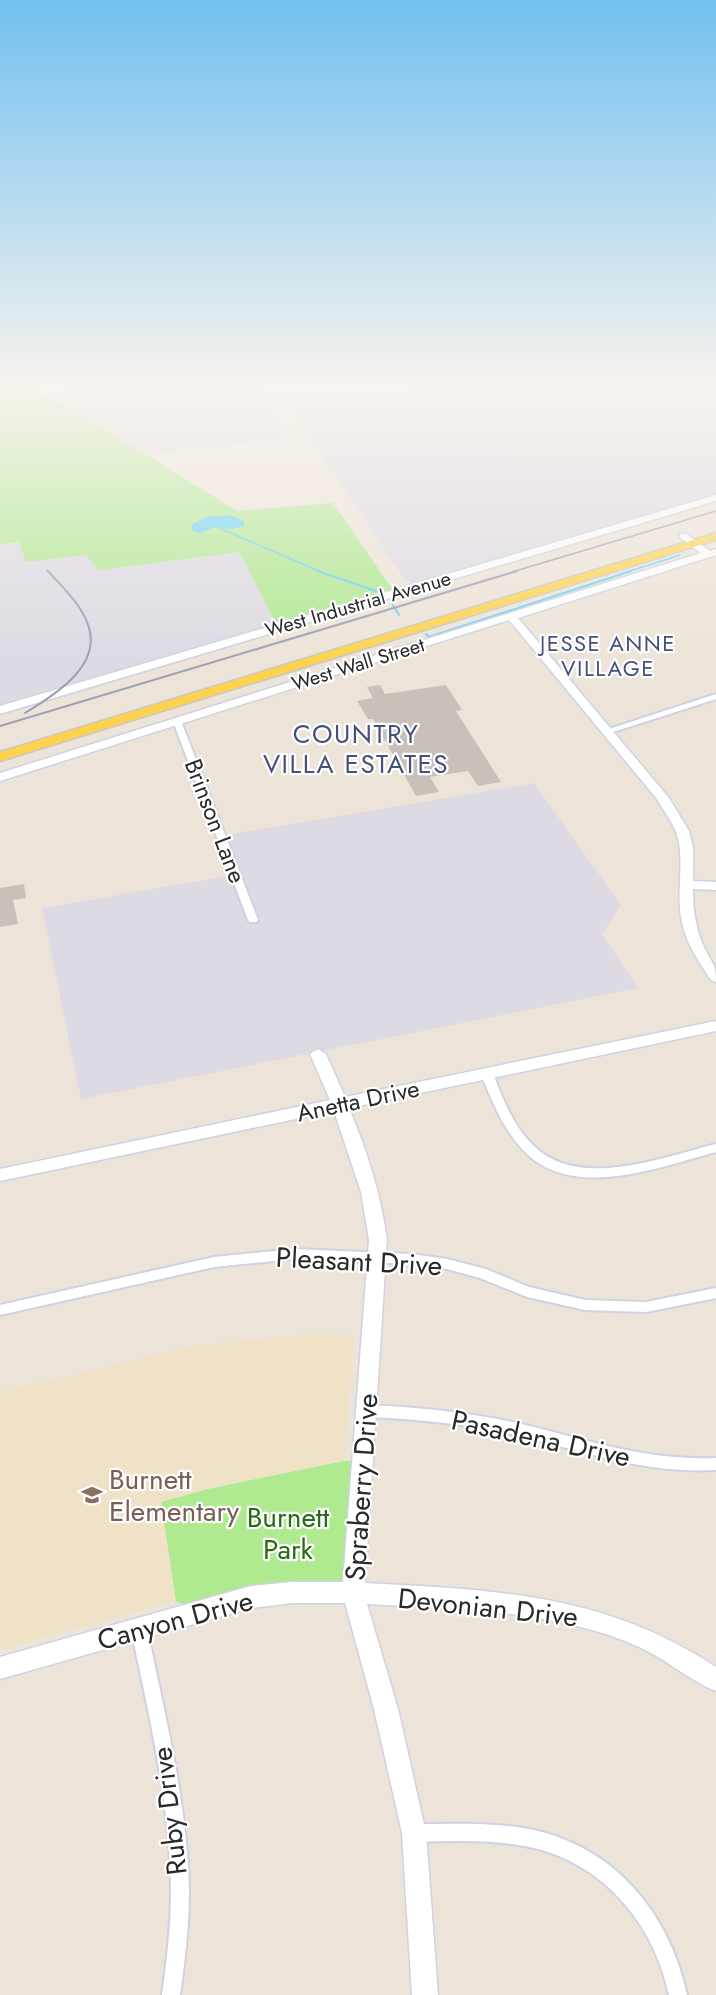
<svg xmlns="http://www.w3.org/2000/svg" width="716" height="1995" font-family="Jost,sans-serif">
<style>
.industrial{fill:#dddae4}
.education{fill:#f0e2c6}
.green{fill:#afe990}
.water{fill:#62d2f9}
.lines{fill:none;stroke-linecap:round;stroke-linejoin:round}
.stream-far1{stroke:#62d2f9;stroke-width:1.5}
.stream{stroke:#62d2f9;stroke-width:2}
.building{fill:#c8c1b9}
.street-casing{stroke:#ced2e3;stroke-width:4}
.secondary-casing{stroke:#ced2e3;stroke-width:3}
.primary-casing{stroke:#c7c7c7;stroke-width:3}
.street{fill:#fff;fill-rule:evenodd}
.secondary{fill:#fff;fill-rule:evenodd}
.primary{fill:#fdd34e;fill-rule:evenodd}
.rail-far1{stroke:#9b9fb5;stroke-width:1.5}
.rail{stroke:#9b9fb5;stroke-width:2}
.labels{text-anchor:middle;stroke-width:4.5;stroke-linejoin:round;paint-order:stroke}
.far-street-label{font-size:20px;fill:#292929;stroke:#fff}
.far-neighbourhood-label{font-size:22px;letter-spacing:1.5px;fill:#45507d;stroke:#fff}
.street-label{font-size:24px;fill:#292929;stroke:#fff}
.neighbourhood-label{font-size:26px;letter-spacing:1.5px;fill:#45507d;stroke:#fff}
.near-street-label{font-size:28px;fill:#292929;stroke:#fff}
.near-education-label{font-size:28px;fill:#785e54;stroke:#fff;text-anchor:start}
.near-park-label{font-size:28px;fill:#266b13;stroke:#fff}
</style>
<rect width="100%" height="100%" fill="#ede4d9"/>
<path class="industrial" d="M125,383H256L293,438L149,454L41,395Z
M494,383H716V495L416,583L406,581L287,405Z
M19,542L27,562L86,555L99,570L239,552L277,625L0,706V544Z
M534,783L621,905L602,934L638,988L81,1099L42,908L235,875L220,836Z"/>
<path class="education" d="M316,1334L354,1335L344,1461L208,1488L161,1502L176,1601L0,1649V1392L197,1345Z"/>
<path class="green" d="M0,383H21L100,426L237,511L333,503L393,590L277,625L239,552L99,570L86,555L26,562L19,542L0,544Z
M344,1461H353L344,1584L190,1608L176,1601L161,1502L208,1489Z"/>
<path class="water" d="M230,515L244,521V526L231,529L215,527L200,533L191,530L193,524L206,517Z"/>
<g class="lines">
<path class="stream-far1" d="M217,527L321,572
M627,572L680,555"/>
<path class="stream" d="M317,571L379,592
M391,602L399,615
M426,634L429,637L631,571"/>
</g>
<path class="building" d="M380,685L385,694L446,685L462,710L456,711L501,782L478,786L468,771L430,777L439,792L416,796L373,719H368L357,701L373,698L367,687Z
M24,884L26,898L13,900L18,924L0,927V888Z"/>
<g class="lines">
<defs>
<path id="street" d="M716,694V699L610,733H604L603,731Z
M174,719H177L181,721L258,920L256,922H250L248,920L173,721Z
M487,1070L491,1071L493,1074C503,1099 513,1126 533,1145C578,1191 663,1157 716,1144V1152C659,1167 571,1202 523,1150C503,1129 492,1101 481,1074L483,1071Z
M295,1249L411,1254L447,1259L486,1269L529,1287L585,1300L646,1302L716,1288V1298L646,1312L585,1310L527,1297L480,1278L447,1269L411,1264L295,1259L214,1267L0,1315V1305L214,1257Z
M366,1405C417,1407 467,1412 517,1423C585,1439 644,1461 716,1458V1470C643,1474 585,1451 515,1435C466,1424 416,1419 366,1417L361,1415L359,1411L361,1407Z
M139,1621L145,1624L147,1629C165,1715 187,1802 189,1890C189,1926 185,1960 180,1995H162C167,1960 171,1926 171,1890C170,1802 149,1715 131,1629L133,1624Z
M414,1824C452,1824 491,1822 529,1829C614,1846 669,1912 687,1995H669C654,1924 603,1862 529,1847C491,1839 452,1841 414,1842L408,1839L405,1833L408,1827Z"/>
<path id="secondary" d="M716,495V501L0,714V706Z
M680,534H686L710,551L716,549V555L518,618L669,798L689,831L693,848V881L716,882V890L693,889C693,911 696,932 706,951C713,965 716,965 716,982L711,980C699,962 687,945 682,923C675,893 686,860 676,832C672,821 663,810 657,799L509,620L0,781V773L701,553L680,538Z
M716,1021V1031L349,1108C367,1151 381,1194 387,1240L365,1583C494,1590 604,1593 716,1667V1691C688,1680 665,1658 637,1646C554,1610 456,1609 367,1604L398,1709L426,1833L438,1995H412L402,1833L374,1709L345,1603H292L251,1608L0,1679V1657L251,1586L292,1582H343L369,1240L361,1192L334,1111L0,1181V1169L330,1100L310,1054L318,1049L326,1054L345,1097Z"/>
<path id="primary" d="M716,533V540L0,761V752Z"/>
</defs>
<use href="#street" class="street-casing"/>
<use href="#secondary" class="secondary-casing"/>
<use href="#primary" class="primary-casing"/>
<use href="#street" class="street"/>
<use href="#secondary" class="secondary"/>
<use href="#primary" class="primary"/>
<path class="rail-far1" d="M47,570L49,572
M512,572L716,511"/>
<path class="rail" d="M25,713C55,695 105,664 87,622C79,602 62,587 48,571
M0,726L517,571"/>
</g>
<linearGradient id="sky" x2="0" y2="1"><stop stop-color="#72c0ef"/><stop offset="0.58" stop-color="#f7f3ee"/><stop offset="1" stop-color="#f7f3ee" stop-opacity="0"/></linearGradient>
<rect width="716" height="662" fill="url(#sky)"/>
<defs>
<symbol id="school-bare" viewBox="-9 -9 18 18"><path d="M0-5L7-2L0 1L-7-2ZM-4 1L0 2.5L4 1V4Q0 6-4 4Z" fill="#8d6e63" stroke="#fff" stroke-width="2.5" paint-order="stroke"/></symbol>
</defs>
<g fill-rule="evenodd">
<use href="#school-bare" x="77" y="1480" width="30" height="30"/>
</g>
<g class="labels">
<g class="far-street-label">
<text transform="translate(358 604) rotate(-16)" y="7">West Industrial Avenue</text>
<text transform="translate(358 664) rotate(-17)" y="7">West Wall Street</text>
</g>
<g class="far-neighbourhood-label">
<text x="608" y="651">JESSE ANNE<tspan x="608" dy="25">VILLAGE</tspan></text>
</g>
<g class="street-label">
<text transform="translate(215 821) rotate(69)" y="8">Brinson Lane</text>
<text transform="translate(358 1101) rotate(-12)" y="8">Anetta Drive</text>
</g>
<g class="neighbourhood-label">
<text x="356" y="743">COUNTRY<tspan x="356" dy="30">VILLA ESTATES</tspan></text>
</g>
<g class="near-street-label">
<text transform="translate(359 1261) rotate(3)" y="10">Pleasant Drive</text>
<text transform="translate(541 1438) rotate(12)" y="10">Pasadena Drive</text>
<text transform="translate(361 1487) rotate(-86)" y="10">Spraberry Drive</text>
<text transform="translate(488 1607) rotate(6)" y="10">Devonian Drive</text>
<text transform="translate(175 1620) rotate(-15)" y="10">Canyon Drive</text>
<text transform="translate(169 1811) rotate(-97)" y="10">Ruby Drive</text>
</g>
<g class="near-education-label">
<text x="109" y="1489">Burnett<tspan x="109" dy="32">Elementary</tspan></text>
</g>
<g class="near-park-label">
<text x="288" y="1527">Burnett<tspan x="288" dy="32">Park</tspan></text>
</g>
</g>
</svg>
